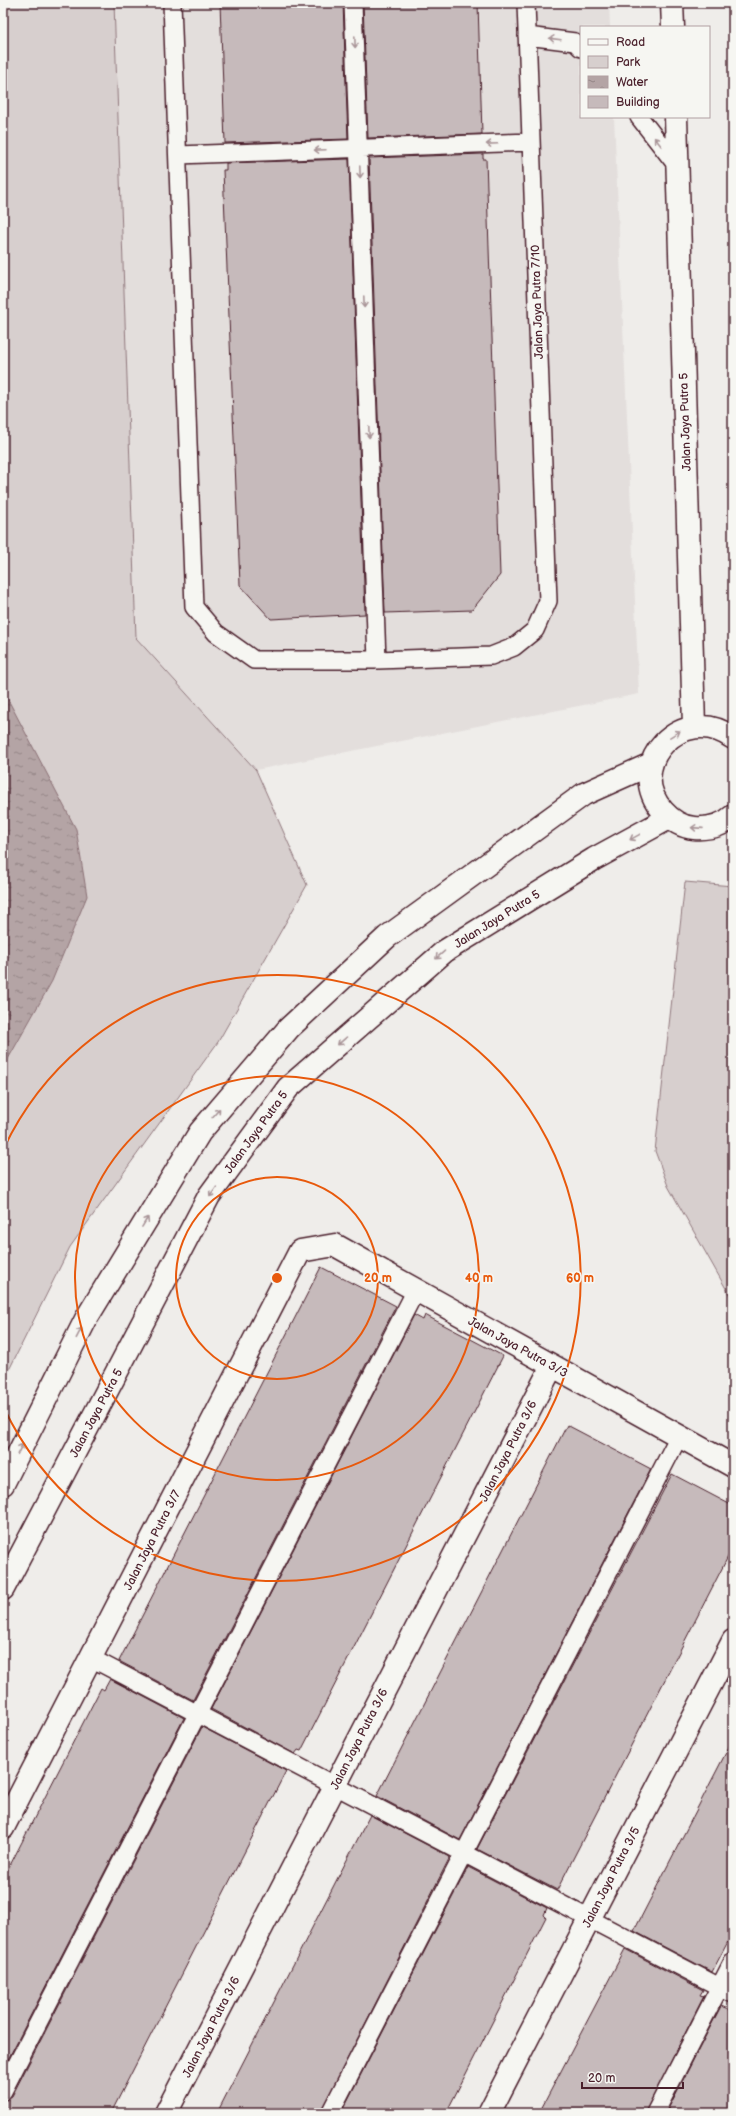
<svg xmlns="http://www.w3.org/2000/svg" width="736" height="2116" font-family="'Balsamiq Sans',sans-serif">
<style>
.built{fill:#e3dedc}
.green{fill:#d7cfce;stroke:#90777c}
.water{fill:url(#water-ripples);stroke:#8a6f74}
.building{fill:#c6babb;stroke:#4a1f2b}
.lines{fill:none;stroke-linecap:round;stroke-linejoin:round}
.lane-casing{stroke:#4a1f2b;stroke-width:20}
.street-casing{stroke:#4a1f2b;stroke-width:25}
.secondary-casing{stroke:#4a1f2b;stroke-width:25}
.lane{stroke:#f6f6f2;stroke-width:17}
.street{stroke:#f6f6f2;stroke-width:22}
.secondary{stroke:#f6f6f2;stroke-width:22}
.oneway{stroke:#a99598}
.ring{fill:none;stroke:#e8590c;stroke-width:2}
.labels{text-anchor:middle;stroke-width:3.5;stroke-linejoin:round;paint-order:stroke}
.street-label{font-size:12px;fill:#4a1f2b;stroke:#f6f6f2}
.centre{fill:#e8590c;stroke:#f6f6f2;stroke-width:2}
.ring-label{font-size:12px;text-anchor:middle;font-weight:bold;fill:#e8590c;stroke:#f6f6f2;stroke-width:3.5;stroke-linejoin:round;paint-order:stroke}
</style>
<defs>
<pattern id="water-ripples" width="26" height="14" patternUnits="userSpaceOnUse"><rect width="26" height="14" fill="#b4a4a5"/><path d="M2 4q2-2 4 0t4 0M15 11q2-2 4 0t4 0" fill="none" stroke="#948587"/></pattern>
</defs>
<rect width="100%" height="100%" fill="#efedea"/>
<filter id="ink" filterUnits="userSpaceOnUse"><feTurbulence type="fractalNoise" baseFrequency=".025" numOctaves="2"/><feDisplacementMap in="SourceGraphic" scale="8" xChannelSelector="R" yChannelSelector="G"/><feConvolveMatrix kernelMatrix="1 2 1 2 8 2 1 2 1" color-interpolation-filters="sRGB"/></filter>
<g filter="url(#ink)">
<path class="built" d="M114,3H609L610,27H581V117H614L639,694L256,770L136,638Z"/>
<path class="green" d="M3,3H114L136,638L256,770L307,885L218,1042L70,1247L3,1382Z
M685,882L733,886V1301L668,1186L655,1151Z"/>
<path class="water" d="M3,690L76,829L87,896L52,981L3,1068Z"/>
<path class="building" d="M220,3H343L348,139L225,143Z
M363,3H478L482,134L368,138Z
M483,154V159H486L500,575L472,610L385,613L369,158Z
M349,159L365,614L271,619L240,585L223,170H226V163Z
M321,1267L396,1306L193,1700L119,1661Z
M414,1315L423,1320L425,1315L503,1356L301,1751L298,1750L295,1754L211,1709Z
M567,1425L651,1469L460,1840L377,1796Z
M672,1474L733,1506V1547L557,1890L477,1849Z
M110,1679L184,1718L3,2069V1879L101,1688L104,1690Z
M202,1727L286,1771L111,2113H3V2101L12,2096Z
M733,1739V1932L712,1972L634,1931Z
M370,1815L450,1857L320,2113H217Z
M468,1867L547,1908L544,1915L546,1917L446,2113H341Z
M625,1949L703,1990L700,1995L704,1996L645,2113H539Z
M721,2006L733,2011V2113H666Z"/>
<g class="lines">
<defs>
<path id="lane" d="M172,3L194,607L216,633L254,660H377L491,656L514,647L535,630L548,601L526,3
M353,3L377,660
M527,36L575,42L581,48
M639,117L678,167
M178,155L531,142
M91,1658L733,1994
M3,2091L416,1290
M330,2113L679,1436
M655,2113L733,1961"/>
<path id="street" d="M3,1828L300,1251L335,1245L733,1466
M166,2113L552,1366
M489,2113L733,1641"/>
<path id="secondary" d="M672,3L673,27
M676,117L694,726
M733,738C683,701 622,765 663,811C671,820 682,827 694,828C709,829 722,826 733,816
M3,1484L86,1319L200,1132L289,1028L387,937L584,794L651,764
M3,1589L209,1196L288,1088L445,951L594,859L669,818"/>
</defs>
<use href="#lane" class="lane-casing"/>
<use href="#street" class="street-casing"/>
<use href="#secondary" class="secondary-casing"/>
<use href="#lane" class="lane"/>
<use href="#street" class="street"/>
<use href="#secondary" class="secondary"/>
</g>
<defs><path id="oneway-shaft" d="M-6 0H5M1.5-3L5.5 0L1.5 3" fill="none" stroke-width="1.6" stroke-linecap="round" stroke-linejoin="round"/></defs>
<g class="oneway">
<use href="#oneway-shaft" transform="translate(555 39) rotate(-173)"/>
<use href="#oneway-shaft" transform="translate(355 42) rotate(88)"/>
<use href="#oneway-shaft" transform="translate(658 142) rotate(-128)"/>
<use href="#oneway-shaft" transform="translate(492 144) rotate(178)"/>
<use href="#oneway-shaft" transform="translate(320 150) rotate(178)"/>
<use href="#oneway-shaft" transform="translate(360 172) rotate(88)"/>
<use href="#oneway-shaft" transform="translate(364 302) rotate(88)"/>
<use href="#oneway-shaft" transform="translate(369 432) rotate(88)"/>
<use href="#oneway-shaft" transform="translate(675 734) rotate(-31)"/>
<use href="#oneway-shaft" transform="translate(697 828) rotate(-176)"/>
<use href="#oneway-shaft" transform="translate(635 837) rotate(151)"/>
<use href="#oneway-shaft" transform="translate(440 955) rotate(139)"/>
<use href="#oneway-shaft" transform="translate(342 1041) rotate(139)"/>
<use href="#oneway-shaft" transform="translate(216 1113) rotate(-50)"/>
<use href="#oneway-shaft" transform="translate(213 1192) rotate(125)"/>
<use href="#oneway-shaft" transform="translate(145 1222) rotate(-59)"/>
<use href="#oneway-shaft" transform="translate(79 1333) rotate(-63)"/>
<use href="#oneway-shaft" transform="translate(20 1449) rotate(-63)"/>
</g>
</g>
<g class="ring">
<circle cx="277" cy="1278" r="101"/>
<circle cx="277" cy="1278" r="202"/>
<path d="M4 1148A303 303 0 1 1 4 1408"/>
</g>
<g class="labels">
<g class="street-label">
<text transform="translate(537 302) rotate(-92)" y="4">Jalan Jaya Putra 7/10</text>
<text transform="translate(685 422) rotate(-92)" y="4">Jalan Jaya Putra 5</text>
<text transform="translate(497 919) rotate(-32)" y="4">Jalan Jaya Putra 5</text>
<text transform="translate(256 1132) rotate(-54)" y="4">Jalan Jaya Putra 5</text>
<text transform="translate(518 1347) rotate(29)" y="4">Jalan Jaya Putra 3/3</text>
<text transform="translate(96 1413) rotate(-62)" y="4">Jalan Jaya Putra 5</text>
<text transform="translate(508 1451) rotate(-63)" y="4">Jalan Jaya Putra 3/6</text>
<text transform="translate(152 1540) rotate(-63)" y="4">Jalan Jaya Putra 3/7</text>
<text transform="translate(359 1739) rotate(-63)" y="4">Jalan Jaya Putra 3/6</text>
<text transform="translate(611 1877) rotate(-63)" y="4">Jalan Jaya Putra 3/5</text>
<text transform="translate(211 2027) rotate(-63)" y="4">Jalan Jaya Putra 3/6</text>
</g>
</g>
<circle cx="277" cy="1278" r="6" class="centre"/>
<g class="ring-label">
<text x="378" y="1282">20 m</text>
<text x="479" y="1282">40 m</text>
<text x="580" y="1282">60 m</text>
</g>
<rect width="736" height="2116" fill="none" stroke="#f6f6f2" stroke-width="16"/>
<rect x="8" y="8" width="720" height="2100" fill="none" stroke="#4a1f2b" stroke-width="1.5" filter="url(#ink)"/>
<rect x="580" y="26" width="130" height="92" fill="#f6f6f2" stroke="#b1a0a2"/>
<rect x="588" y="39" width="20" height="6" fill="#f6f6f2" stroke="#b1a0a2"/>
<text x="616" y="46" font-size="12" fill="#4a1f2b">Road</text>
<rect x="588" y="56" width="20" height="12" fill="#d7cfce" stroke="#b1a0a2"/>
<text x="616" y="66" font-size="12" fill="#4a1f2b">Park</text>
<rect x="588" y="76" width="20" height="12" fill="url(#water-ripples)" stroke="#b1a0a2"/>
<text x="616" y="86" font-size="12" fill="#4a1f2b">Water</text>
<rect x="588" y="96" width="20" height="12" fill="#c6babb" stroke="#b1a0a2"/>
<text x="616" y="106" font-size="12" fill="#4a1f2b">Building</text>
<path d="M582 2082v6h101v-6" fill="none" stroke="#4a1f2b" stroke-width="2"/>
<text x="588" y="2082" font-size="12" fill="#4a1f2b" stroke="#f6f6f2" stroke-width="3" paint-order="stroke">20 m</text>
</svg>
